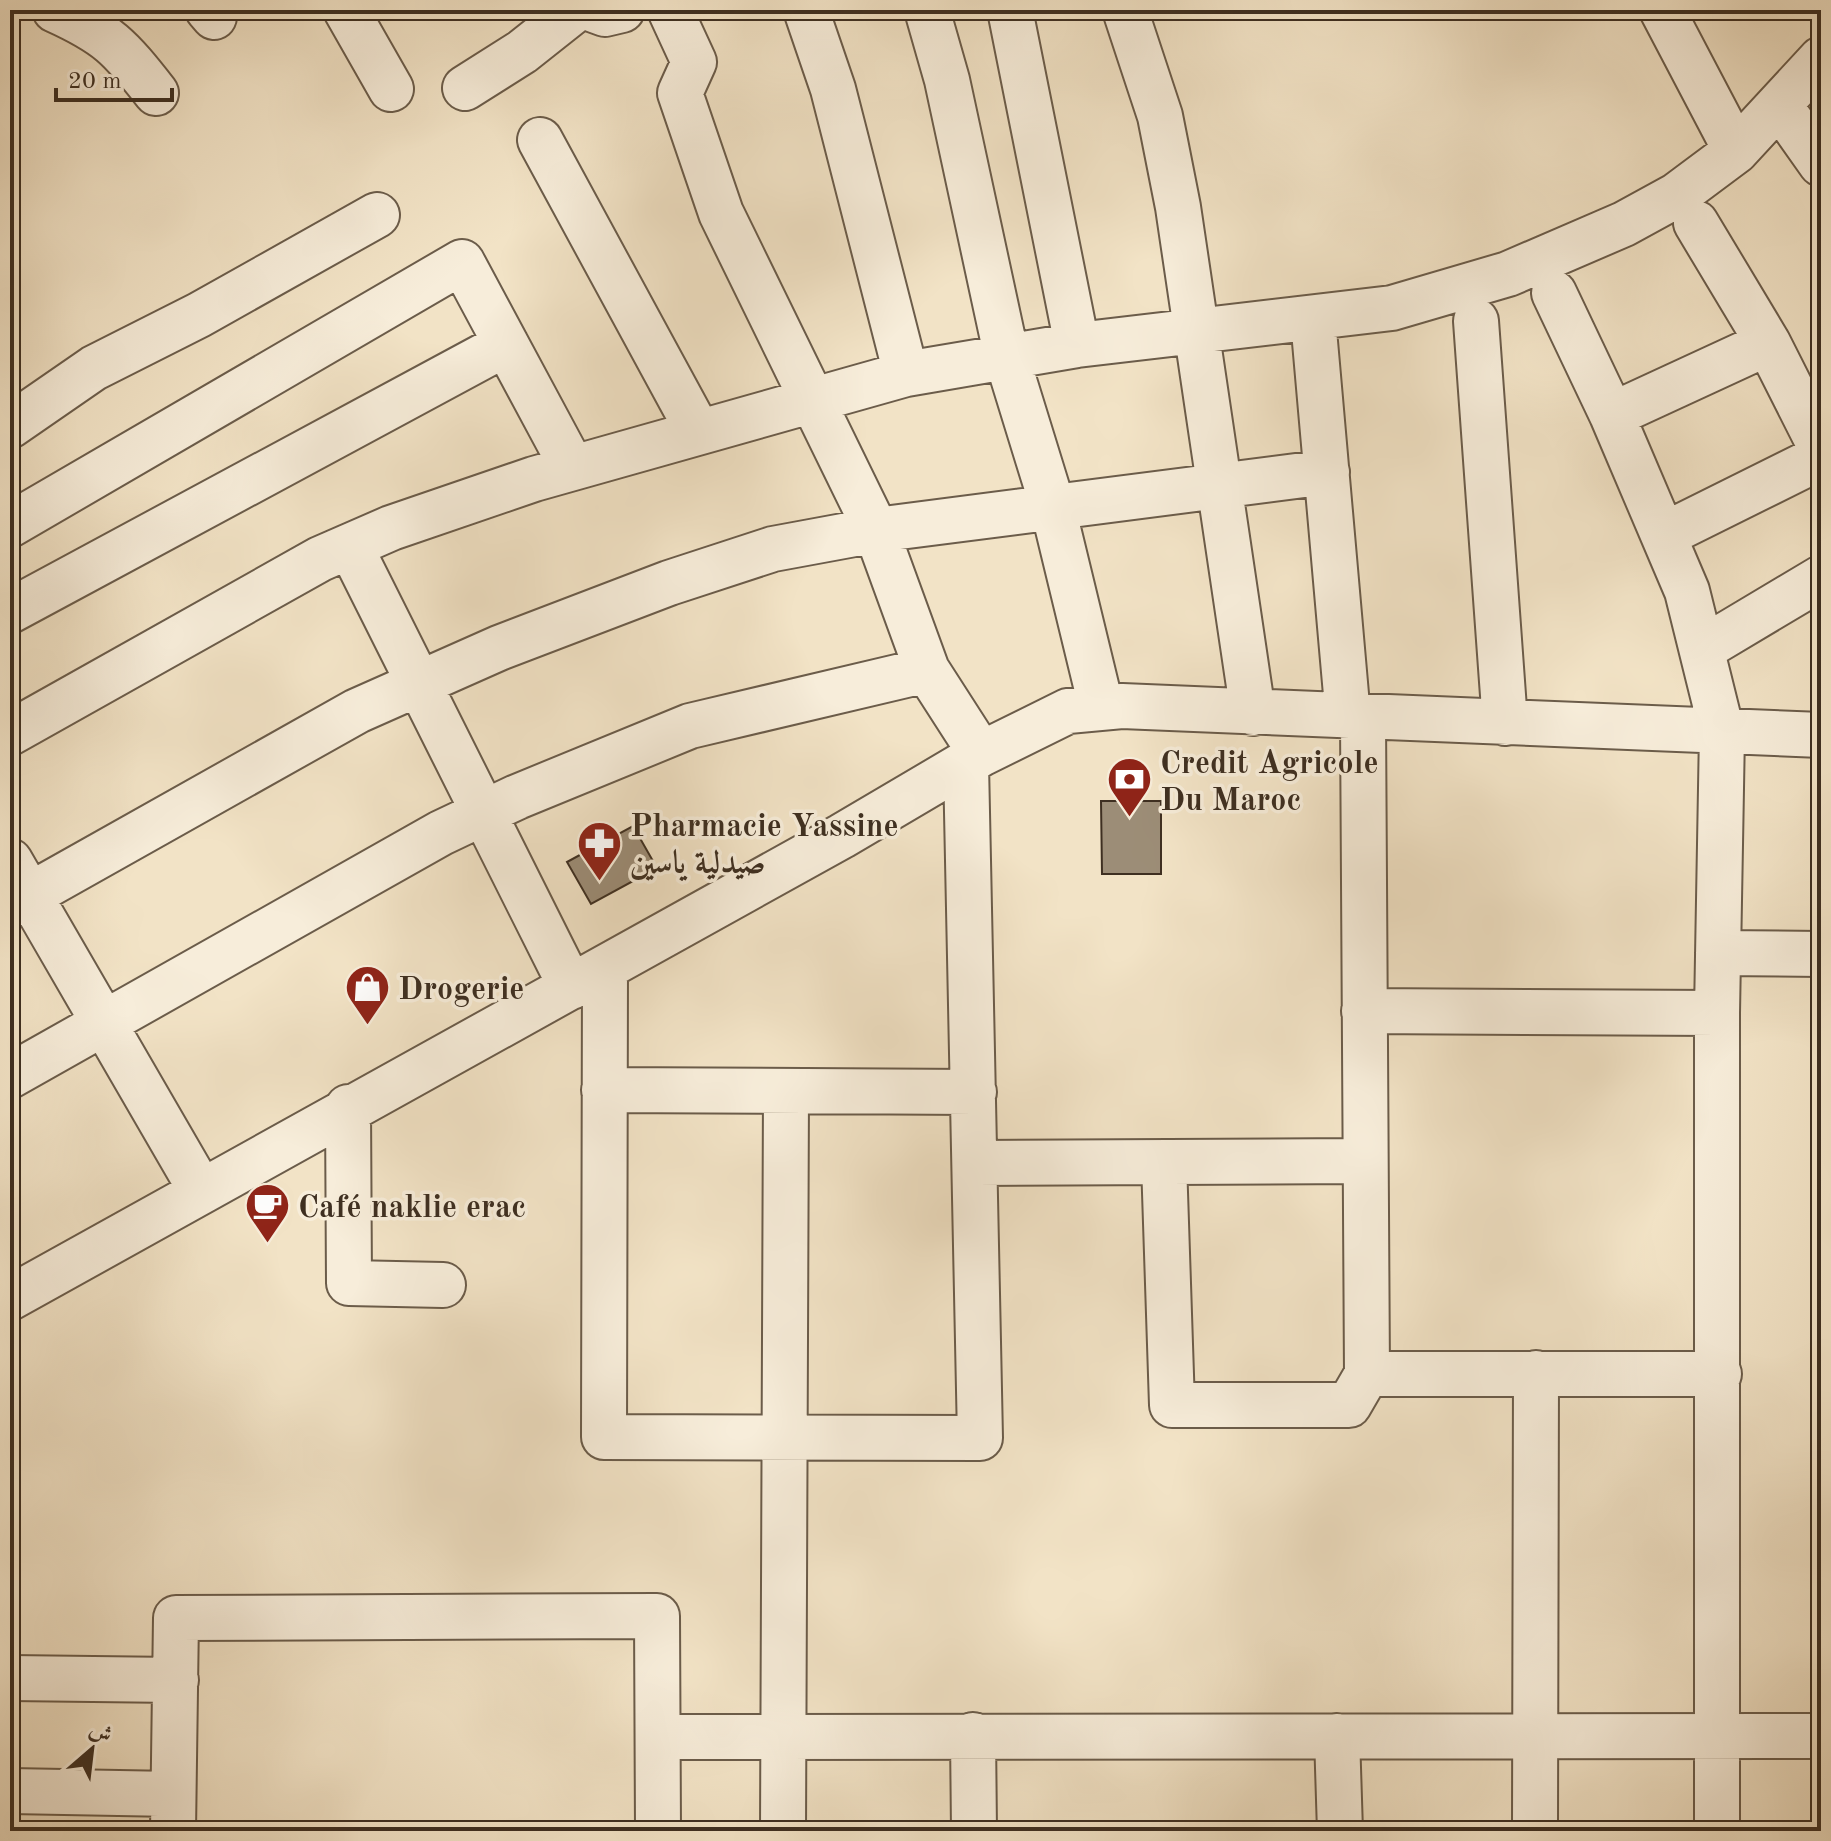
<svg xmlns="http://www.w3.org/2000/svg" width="1831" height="1841" font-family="'Old Standard TT',Amiri,serif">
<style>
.building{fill:#9c8d77;stroke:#3e2f21;stroke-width:2}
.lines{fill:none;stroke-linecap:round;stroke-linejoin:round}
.minor-casing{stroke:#6b5c4a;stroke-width:48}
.minor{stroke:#f7edda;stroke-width:44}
.labels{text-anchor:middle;stroke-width:7;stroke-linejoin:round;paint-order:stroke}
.poi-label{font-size:32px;font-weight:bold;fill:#3e2f21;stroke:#f7edda;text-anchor:start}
</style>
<rect width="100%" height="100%" fill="#f2e3c6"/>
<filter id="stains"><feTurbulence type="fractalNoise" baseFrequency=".0025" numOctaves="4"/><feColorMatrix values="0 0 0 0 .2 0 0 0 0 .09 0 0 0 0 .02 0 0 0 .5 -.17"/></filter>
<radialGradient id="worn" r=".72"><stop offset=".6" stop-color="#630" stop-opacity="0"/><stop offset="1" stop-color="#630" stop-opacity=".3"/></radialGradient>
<path class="building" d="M1101,801H1161V874H1102Z
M633,826L657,868L591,904L567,862Z
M1429,1825V1831H1382V1827Z"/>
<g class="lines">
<defs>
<path id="minor" d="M55,10C108,34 120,47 156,93
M208,10L214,17
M346,10L391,89
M594,10L605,14L622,10
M670,10L694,62L680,93L721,213L876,530L927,670
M806,10L833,89L906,374
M927,10L947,80L1007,358L1052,504L1101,706
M1010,10L1077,345
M1125,10L1160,116L1178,207L1253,713
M1662,10L1736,151
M465,88L522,52L575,10
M1780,106L1821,164
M540,140L698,431
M1696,223L1768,343L1821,448
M1554,293L1612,415L1687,591L1722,732L1717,1013V1831
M1313,319L1348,717
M1476,321L1505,723
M1612,415L1768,343
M10,426L94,368L199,315L377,215
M10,525L462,262L572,467
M1664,535L1821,457
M350,546L571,987
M10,611L506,344
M1702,649L1821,578
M10,733L320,559L391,528L534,479L906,374L1077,345L1392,308L1508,274L1624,224L1677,195L1736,151L1821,59
M10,861L200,1189
M10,906L357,711L499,648L669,583L773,549L876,530L1327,472
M1718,953L1821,954
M605,968L604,1437L980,1438L966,764
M1364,1011L1717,1013
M10,1076L441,833L517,797L690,726L927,670L981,754
M604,1090L974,1092
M348,1107L349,1283L443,1285
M1164,1162L1172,1405H1349L1367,1374L1363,718
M977,1163L1364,1161
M10,1298L842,836L981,754L1068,711L1122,706L1821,735
M1367,1374H1719
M10,1678L176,1680
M973,1735L974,1831
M1337,1736L1340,1831
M659,1737L1821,1736
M10,1791L173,1794
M173,1831L176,1618L657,1616L658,1831
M783,1831L786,1092
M1535,1831L1536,1373"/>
</defs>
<use href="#minor" class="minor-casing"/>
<use href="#minor" class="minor"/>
</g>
<defs>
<symbol id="bank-pin" viewBox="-11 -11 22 30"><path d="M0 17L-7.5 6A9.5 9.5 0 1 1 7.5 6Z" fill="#8f2418" stroke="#f7edda"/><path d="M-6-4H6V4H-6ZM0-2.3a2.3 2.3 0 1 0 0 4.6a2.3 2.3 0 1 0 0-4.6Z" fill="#fff"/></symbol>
<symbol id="pharmacy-pin" viewBox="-11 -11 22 30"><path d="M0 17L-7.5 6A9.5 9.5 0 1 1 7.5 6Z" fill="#8f2418" stroke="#f7edda"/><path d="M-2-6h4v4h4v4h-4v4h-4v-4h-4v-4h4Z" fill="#fff"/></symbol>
<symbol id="shop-pin" viewBox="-11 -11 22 30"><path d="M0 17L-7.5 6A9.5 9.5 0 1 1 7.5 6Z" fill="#8f2418" stroke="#f7edda"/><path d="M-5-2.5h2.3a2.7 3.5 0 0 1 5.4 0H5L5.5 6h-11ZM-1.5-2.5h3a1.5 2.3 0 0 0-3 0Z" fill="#fff"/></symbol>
<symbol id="cafe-pin" viewBox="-11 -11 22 30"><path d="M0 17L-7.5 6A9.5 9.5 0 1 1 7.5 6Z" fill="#8f2418" stroke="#f7edda"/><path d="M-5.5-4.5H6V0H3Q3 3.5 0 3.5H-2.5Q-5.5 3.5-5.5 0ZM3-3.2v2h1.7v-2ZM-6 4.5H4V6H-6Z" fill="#fff"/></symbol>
</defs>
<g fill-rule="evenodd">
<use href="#bank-pin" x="1104" y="754" width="51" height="69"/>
<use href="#pharmacy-pin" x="574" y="818" width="51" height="69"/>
<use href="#shop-pin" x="342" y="962" width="51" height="69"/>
<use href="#cafe-pin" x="242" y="1180" width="51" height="69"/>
</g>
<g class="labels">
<g class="poi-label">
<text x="1160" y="773">Credit Agricole<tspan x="1160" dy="37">Du Maroc</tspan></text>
<text x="630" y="836">Pharmacie Yassine<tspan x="630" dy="37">صيدلية ياسين</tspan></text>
<text x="398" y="999">Drogerie</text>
<text x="298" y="1217">Café naklie erac</text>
</g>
</g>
<rect width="1831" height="1841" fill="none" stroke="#f2e3c6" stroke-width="40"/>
<rect x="12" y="12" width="1807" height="1817" fill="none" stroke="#3e2f21" stroke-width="4"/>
<rect x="20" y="20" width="1791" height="1801" fill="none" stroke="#3e2f21" stroke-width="2"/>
<g transform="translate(92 1749) rotate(28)" stroke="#f7edda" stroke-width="6" paint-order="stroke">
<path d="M0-6L14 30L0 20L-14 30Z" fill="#3e2f21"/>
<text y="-12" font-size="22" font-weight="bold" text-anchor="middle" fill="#3e2f21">ش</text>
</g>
<path d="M56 88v12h116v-12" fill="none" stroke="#3e2f21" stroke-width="4"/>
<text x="68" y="88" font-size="24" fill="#3e2f21" stroke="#f7edda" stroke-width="6" paint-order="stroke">20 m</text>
<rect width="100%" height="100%" filter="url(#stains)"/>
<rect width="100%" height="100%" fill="url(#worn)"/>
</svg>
